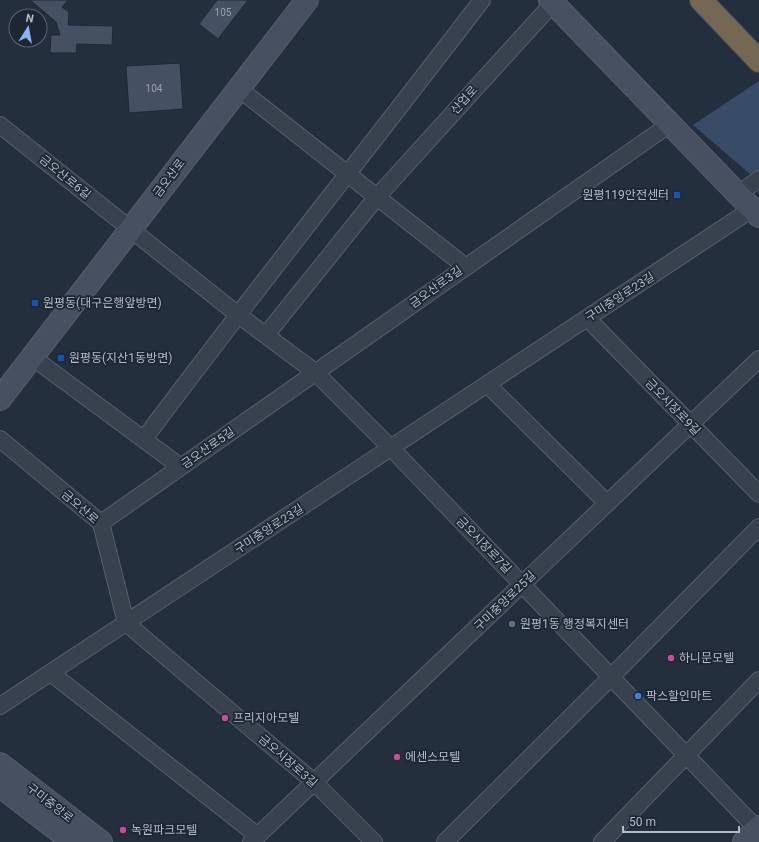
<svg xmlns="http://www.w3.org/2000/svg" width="759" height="842" font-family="Roboto,'Noto Sans KR',sans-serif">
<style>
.water{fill:#394c67}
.building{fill:#455162;stroke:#1f2835}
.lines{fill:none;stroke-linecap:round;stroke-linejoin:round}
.street-casing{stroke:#565f6c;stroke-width:18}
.secondary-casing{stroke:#565f6c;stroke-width:24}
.highway-casing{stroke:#434c59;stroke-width:24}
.street{stroke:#38414e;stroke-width:16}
.secondary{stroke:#465061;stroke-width:22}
.highway{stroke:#746855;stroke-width:22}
.transit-dot{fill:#1a4fb4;stroke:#1d2633;stroke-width:1.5}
.service-dot{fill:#5c6f8a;stroke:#1d2633;stroke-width:1.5}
.hotel-dot{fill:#d1479c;stroke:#1d2633;stroke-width:1.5}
.shop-dot{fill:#3f7fe0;stroke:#1d2633;stroke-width:1.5}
.labels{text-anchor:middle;stroke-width:3.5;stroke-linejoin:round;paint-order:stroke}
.number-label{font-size:10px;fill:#98a1af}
.street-label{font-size:12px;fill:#b4bcc9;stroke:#1d2633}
.poi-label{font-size:12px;fill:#b4bcc9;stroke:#1d2633;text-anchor:start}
</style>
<rect width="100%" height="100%" fill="#242f3e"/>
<path class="water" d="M759,81V178L757,180L693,125Z"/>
<path class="building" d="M30,0H68L62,7L69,12L68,25L113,26L112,45L77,44L76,53H50L51,35H60L56,22Z
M217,0H248L218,39L199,24Z
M180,63L183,109L129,113L126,66Z"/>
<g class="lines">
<defs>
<path id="street" d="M238,88L466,267
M0,125L237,314L315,372L391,448L759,831
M738,194L759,179
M587,318L759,494
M266,335L376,198L553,3
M32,357L181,467
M487,384L607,503
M0,439L101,523L126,623L314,782L374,842
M144,439C254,291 370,147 482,0
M101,523L670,124
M51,673L258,836
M0,706L752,209
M251,842L759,359
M445,842L611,677L759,527
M602,842L759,680"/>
<path id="secondary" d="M550,0L759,216
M0,399L307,0
M0,764L101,842
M0,786L73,842
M744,842L759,827"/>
<path id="highway" d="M701,0L759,61"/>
</defs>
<use href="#street" class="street-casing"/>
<use href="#secondary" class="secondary-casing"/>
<use href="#highway" class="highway-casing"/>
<use href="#street" class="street"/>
<use href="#secondary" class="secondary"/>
<use href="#highway" class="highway"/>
</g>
<g class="transit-dot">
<rect x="673" y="191" width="8" height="8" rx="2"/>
<rect x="31" y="299" width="8" height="8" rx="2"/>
<rect x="57" y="354" width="8" height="8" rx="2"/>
</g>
<circle class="service-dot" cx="512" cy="624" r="4"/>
<g class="hotel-dot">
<circle cx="671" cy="658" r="4"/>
<circle cx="225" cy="718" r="4"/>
<circle cx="397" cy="757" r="4"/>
<circle cx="123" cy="830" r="4"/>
</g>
<circle class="shop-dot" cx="638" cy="696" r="4"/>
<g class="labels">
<g class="number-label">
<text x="223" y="16">105</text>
<text x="154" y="92">104</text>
</g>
<g class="street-label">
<text transform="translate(464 100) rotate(-48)" y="4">산업로</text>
<text transform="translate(65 177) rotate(39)" y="4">금오산로6길</text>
<text transform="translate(169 178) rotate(-53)" y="4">금오산로</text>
<text transform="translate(436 287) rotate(-36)" y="4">금오산로3길</text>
<text transform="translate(620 297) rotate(-33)" y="4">구미중앙로23길</text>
<text transform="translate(673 407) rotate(46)" y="4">금오시장로9길</text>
<text transform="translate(208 448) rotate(-35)" y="4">금오산로5길</text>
<text transform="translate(80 507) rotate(41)" y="4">금오산로</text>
<text transform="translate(269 529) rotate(-33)" y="4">구미중앙로23길</text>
<text transform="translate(484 545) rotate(46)" y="4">금오시장로7길</text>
<text transform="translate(505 601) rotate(-44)" y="4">구미중앙로25길</text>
<text transform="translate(288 761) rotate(41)" y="4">금오시장로3길</text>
<text transform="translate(50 803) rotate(38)" y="4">구미중앙로</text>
</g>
<g class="poi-label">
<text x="669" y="199" text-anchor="end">원평119안전센터</text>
<text x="43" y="307">원평동(대구은행앞방면)</text>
<text x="69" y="362">원평동(지산1동방면)</text>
<text x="520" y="628">원평1동 행정복지센터</text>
<text x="679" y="662">하니문모텔</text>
<text x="646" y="700">팍스할인마트</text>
<text x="233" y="722">프리지아모텔</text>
<text x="405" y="761">에센스모텔</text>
<text x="131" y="834">녹원파크모텔</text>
</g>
</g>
<g transform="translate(28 28) rotate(11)"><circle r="19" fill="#1d2633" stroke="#59626f"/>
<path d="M0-3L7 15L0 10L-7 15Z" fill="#8ab4f8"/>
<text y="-6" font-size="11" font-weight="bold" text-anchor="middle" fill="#b4bcc9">N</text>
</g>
<path d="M623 826v6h116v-6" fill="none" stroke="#b4bcc9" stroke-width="2"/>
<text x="629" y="826" font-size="12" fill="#b4bcc9" stroke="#1d2633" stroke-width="3" paint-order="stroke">50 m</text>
</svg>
